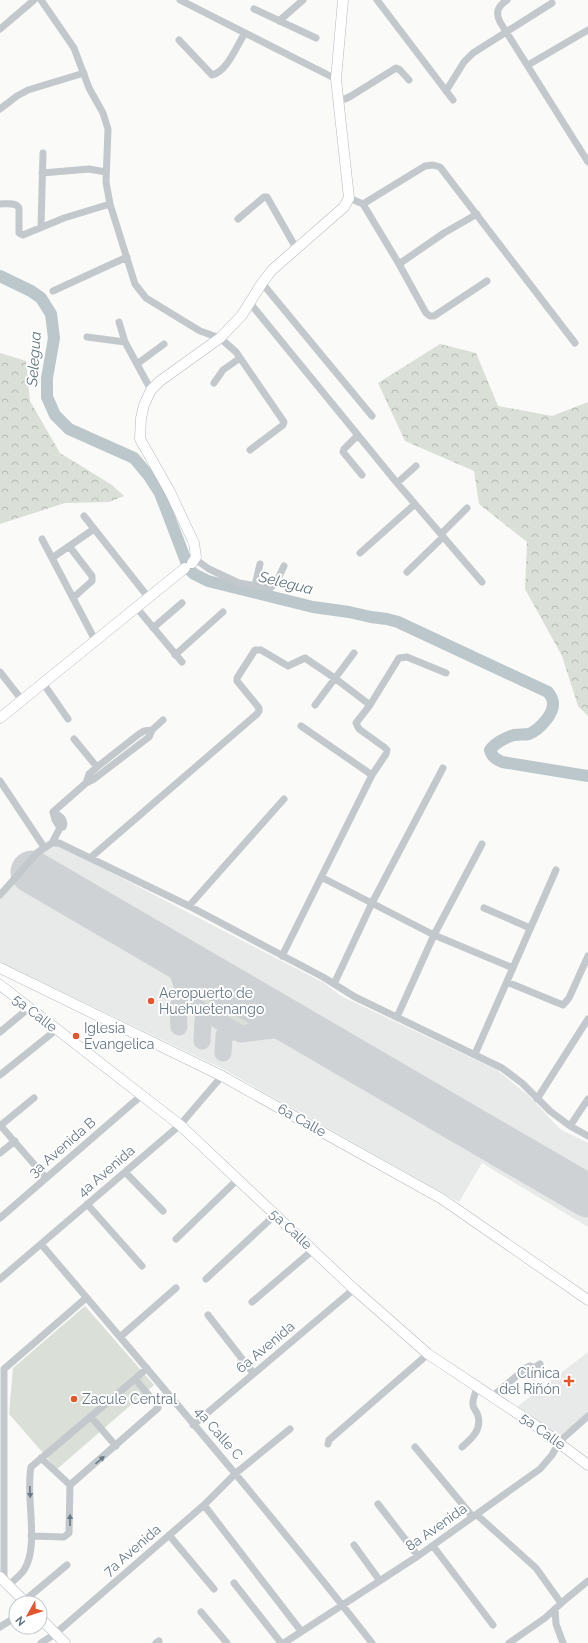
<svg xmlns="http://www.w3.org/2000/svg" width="588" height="1643" font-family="Raleway,sans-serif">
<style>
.built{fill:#e8e9e9}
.green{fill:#dadfd7}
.forest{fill:url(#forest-crowns)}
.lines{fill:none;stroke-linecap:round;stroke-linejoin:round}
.river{stroke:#bbc7cb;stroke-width:12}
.taxiway{stroke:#ced2d4;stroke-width:17}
.runway{stroke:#ced2d4;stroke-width:43}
.secondary-casing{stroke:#b3babf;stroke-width:11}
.street{stroke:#c3c8cc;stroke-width:7}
.secondary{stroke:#fff;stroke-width:10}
.oneway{fill:#6a7a87}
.poi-dot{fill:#e4572e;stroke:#fff;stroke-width:1.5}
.labels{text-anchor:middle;stroke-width:4;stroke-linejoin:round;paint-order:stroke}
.poi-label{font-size:14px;fill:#657683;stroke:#fff;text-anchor:start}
.street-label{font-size:14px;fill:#657683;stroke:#fff}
.water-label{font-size:15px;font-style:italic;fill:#60757c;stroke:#fff}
</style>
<defs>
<pattern id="forest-crowns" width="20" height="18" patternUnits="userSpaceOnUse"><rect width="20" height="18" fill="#dadfd7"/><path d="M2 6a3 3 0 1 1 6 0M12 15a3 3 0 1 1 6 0" fill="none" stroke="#b4b9b4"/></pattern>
</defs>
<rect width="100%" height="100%" fill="#fafaf8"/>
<path class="built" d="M56,844L324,983L341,996L497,1070L529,1096L560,1129L588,1143V1227L482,1163L459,1202L223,1069L0,962V899L46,848Z
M588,1352V1416L559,1442L513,1410Z"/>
<path class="green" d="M190,972L269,1020C265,1028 252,1031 244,1028C234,1024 199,1002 192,994C187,987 187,981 187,973Z
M85,1306L154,1385L57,1469L9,1414L13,1368Z"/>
<path class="forest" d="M440,344L476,353L498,406L552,416L588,402V716L578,706L562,656L525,589L527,542L479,504L474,471L405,441L378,383Z
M0,353L26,361L30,401L60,453L112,485L124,496L109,502L65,503L0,524Z"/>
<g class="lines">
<path class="river" d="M0,276L31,291L41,298L51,314L54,338L47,378V397L55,415L69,429L134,458L149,476L160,493L189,569L194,574L208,581L313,607L349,612L371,617L387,619L398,622L548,692C551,696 553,699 553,703C554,714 539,730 529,734C524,735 519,734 514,735C506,737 495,743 490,750C492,757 496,759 502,762L588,776"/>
<path class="taxiway" d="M173,954L186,1001L241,1034L298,1027
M179,1027L178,1006L186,1001
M202,1041L203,1020L210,1016
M223,1053L224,1035L236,1031"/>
<path class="runway" d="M32,872L588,1196"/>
<defs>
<path id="secondary" d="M192,563L196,557L194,543L170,492L140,439L141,418L144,405L151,390L160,381L220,338L242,315L262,283L272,270L344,207L349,198L336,79L343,0
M0,718L185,568
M0,968L222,1076L442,1199L588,1300
M0,985L180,1125L354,1289L428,1354L535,1425L588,1465
M0,1577L26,1603
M40,1618L65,1643"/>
</defs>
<use href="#secondary" class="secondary-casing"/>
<path class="street" d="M41,0L74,48L89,88L103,113L108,129L106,182L110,204L135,284L146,298L200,331L220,338L236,352L284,422L283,425L250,450
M180,0L336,79
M377,0L453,100
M507,0C498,6 495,12 500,22L588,162
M254,9L316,38
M279,21L303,0
M0,29L34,0
M179,40L212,75C227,72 237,45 245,33
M528,65L588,30
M446,91L464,62L473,53L552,3
M338,99H345L351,96L396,68L400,70L409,80
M0,109L17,96L28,90L84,73
M42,173L89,169L106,172
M349,198L363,204L399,264L426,313L430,316H434L487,281
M0,204C6,204 16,202 19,208V233L23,235L64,218L110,204
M363,204L425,166L433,165L440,167L575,343
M238,219L264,197H267L296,248
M41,227L43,153
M399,264L444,233L477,214
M262,283L372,416
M53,291L127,257
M250,303L397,483L482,582
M119,322L125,342L151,390
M87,337L125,342
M137,364L164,344
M214,383L223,370L240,358
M358,435L344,449L343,452L362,475
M397,483L416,466
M84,516L148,597
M441,534L467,508
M42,539L95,640
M69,546L92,576V581L73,598
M360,553L415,504
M52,558L94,529
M195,559L209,569L239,583L270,588L276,583L284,566
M407,572L443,537
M255,585L260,564
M136,607L182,662
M153,628L182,603
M175,655L223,612
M0,672L22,700
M43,683L68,719
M315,705L354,653
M301,726L372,775
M74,739L97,767
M0,781L44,847
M86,783L89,774L97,767L139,734L144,731L152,730
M53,812C59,815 66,820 63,827L60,828
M52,843L60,828L55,820L53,812L86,783L94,779L149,737L152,730L163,720
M90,858L257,714L259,711V708L237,681V678L255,650H261L288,666L305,658L336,679L370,705
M321,877L434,935L513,968
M0,895L38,852L52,843H59L189,906L323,977L355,997L502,1068L522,1083L550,1111L570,1126L588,1136
M189,906L284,799
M484,908L530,928
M282,956L372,775L386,754L387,750L384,747L359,729L356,723L370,705L399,658L407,657L446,673
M507,982L563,1005L569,998L588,956
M334,984L372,903L443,768
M397,1017L434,935L482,844
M0,1032L29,1008
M475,1054L556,870
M0,1075L56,1030
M537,1099L588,1019
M0,1125L46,1178
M1,1125L34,1098
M570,1126L588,1099
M0,1153L15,1141
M125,1172L163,1211
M87,1204L142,1266
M0,1218L142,1095
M176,1239L238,1179
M41,1244C153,1376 266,1507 372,1643
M0,1279L180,1125L222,1076
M206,1279L275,1215
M252,1302L313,1250
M208,1315L253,1373
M120,1337L176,1288
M135,1379L147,1368
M493,1396L526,1368L530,1366L534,1368L540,1364
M91,1417L116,1446
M193,1425L354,1289
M328,1444L329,1440L428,1354
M415,1447L473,1517
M462,1447C471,1439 482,1430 478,1416C477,1411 473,1409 473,1405C472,1399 476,1392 478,1386
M41,1458L70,1485
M378,1504L418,1556
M204,1505L301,1631
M477,1515L536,1568L561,1603
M169,1535L214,1589
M354,1545L380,1581
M433,1546L493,1625
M4,1581V1369L86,1298
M234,1583L281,1643
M9,1585C14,1580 21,1575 24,1570C40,1546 25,1495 31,1467L135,1379L157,1405L158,1408L70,1485L69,1533L64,1537L31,1536
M24,1601L67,1565
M555,1609L556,1624L563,1643
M201,1612L227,1643
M0,1627L16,1617
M41,1643L55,1634L204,1505L236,1473L290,1429
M156,1643L159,1641
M284,1643L418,1556L540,1469L552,1455L559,1442L588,1416
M509,1643L545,1618L566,1599L588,1581"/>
<use href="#secondary" class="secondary"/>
</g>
<defs><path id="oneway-solid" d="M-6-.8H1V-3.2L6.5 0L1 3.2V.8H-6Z"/></defs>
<g class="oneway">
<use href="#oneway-solid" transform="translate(100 1460) rotate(-41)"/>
<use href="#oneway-solid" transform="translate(30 1492) rotate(88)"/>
<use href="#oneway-solid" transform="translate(70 1520) rotate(-90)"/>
</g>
<g class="poi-dot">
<circle cx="151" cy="1001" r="4"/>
<circle cx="76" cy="1036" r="4"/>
<path d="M567 1375h4v4h4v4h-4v4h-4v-4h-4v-4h4z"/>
<circle cx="74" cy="1399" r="4"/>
</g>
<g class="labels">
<g class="poi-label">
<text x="159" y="998">Aeropuerto de<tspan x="159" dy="16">Huehuetenango</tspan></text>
<text x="84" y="1033">Iglesia<tspan x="84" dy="16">Evangelica</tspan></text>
<text x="560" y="1378" text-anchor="end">Clínica<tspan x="560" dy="16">del Riñón</tspan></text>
<text x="82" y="1404">Zacule Central</text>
</g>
<g class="street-label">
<text transform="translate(35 1013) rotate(38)" y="5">5a Calle</text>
<text transform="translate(302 1120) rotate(29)" y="5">6a Calle</text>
<text transform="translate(62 1147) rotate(-41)" y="5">3a Avenida B</text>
<text transform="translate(106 1171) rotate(-41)" y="5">4a Avenida</text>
<text transform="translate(291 1229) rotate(43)" y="5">5a Calle</text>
<text transform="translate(265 1347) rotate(-40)" y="5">6a Avenida</text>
<text transform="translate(543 1431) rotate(36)" y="5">5a Calle</text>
<text transform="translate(219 1433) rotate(49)" y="5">4a Calle C</text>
<text transform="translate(436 1527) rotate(-35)" y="5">8a Avenida</text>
<text transform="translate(132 1550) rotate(-41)" y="5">7a Avenida</text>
</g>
<g class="water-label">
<text transform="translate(34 359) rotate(-86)" y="5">Selegua</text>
<text transform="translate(286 583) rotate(14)" y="5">Selegua</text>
</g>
</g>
<g transform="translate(28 1615) rotate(231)"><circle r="19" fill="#ffffff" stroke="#c1c8cd"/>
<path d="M0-3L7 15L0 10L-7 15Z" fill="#e4572e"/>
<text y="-6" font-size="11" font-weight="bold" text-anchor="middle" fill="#657683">N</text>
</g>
</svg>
